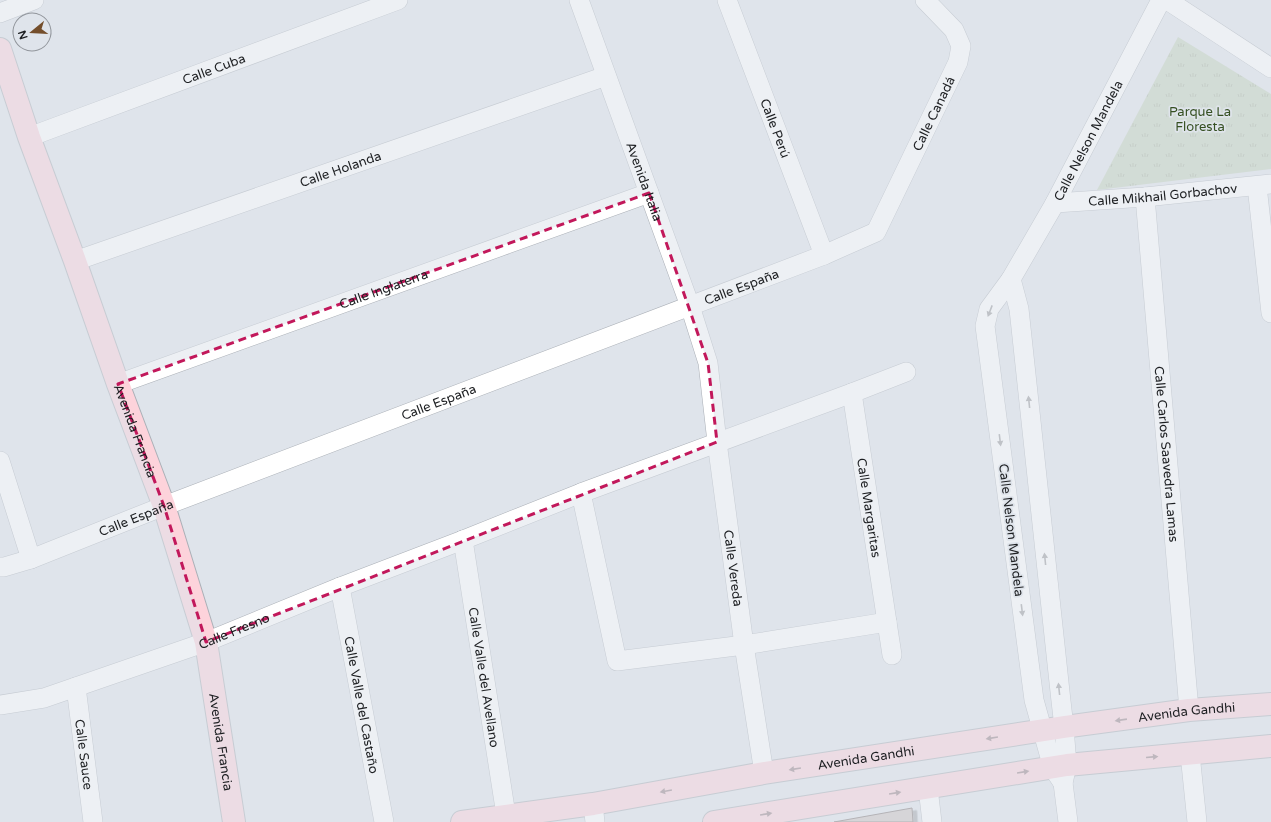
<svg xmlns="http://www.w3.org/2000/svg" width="1271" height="822" font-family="'Varela Round',sans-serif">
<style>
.park{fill:url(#park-tufts)}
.building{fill:#cdc3c2;stroke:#817877;filter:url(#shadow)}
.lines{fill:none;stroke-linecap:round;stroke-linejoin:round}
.street-casing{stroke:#abb0b7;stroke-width:20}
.secondary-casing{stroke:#abb0b7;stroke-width:24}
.street{stroke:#fff;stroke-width:19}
.secondary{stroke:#fdd3db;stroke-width:22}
.oneway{fill:#999a9c}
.oneway2{fill:#988288}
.marked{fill:none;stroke:#c2185b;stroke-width:3;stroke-dasharray:8 5;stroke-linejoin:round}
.labels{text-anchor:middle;stroke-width:3.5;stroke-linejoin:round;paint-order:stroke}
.street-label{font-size:13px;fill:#1d1f22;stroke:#dfe4eb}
.park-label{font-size:13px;fill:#365022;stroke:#dfe4eb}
</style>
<defs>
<pattern id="park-tufts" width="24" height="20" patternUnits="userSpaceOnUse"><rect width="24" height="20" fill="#c4d2bc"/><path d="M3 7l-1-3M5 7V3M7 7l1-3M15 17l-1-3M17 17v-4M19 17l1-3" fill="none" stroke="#a8b4a1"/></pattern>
<filter id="shadow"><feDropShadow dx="4.5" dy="2.5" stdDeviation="0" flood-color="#0004"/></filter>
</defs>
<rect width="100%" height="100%" fill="#dfe4eb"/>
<path class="park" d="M1178,37L1271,94V169L1097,190Z"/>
<path class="building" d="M912,808L913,822H834Z"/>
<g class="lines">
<defs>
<g id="street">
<path id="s1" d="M579,0L690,306L708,363L717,442L744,645L764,773"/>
<path id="s2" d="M727,0L824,255"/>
<path d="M1167,0L1271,68"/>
<path d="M0,13L34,0"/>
<path id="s3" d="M29,137L398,0"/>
<path d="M1257,186L1271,313"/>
<path id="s4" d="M1145,197L1189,710"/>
<path id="s5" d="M1055,203L1145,197L1271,184"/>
<path id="s6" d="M75,261L606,76"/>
<path d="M1011,279L1019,309L1061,701L1064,727L1067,765L1063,783L1068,822"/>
<path id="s7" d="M118,384L649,193"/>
<path id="s8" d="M852,393L892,655"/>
<path d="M0,461L31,559"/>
<path d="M581,493L617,661L744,645L887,622"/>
<path id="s9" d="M463,540L506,815"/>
<path id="s10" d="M0,567H4L31,559L164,506L824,255L876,232L958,62L961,46L954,30L925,0"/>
<path id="s11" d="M340,587L384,822"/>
<path id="s12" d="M76,687L93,822"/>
<path id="s13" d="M0,705L44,698L206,642L340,587L463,540L581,493L852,393L906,372"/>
<path d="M1190,754L1197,822"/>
<path id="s14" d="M1063,783L1053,768L1034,700L985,326L989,309L1011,279L1055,203L1161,0"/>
<path d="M928,788L932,822"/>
<path d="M593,804L595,822"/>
</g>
<g id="secondary">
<path id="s15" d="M0,49L29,137L75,261L118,384L164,506L206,642L234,822"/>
<path id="s16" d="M462,822L593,804L764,773L1064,727L1189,710L1271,704"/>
<path d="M714,822L1067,765L1271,746"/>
</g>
</defs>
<use href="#street" class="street-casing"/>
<use href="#secondary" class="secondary-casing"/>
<use href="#street" class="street"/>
<use href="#secondary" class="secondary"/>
</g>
<defs><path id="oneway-solid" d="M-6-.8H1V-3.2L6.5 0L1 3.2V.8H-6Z"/></defs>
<g class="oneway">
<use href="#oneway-solid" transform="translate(990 311) rotate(111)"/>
<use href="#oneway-solid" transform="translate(1029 402) rotate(-96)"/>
<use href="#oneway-solid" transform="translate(1000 440) rotate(83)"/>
<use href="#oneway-solid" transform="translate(1045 559) rotate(-96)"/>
<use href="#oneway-solid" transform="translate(1022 610) rotate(83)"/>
<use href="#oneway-solid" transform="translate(1059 689) rotate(-96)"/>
</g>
<g class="oneway2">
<use href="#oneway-solid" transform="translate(1121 720) rotate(172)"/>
<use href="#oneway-solid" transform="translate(992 738) rotate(171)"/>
<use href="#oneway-solid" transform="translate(1152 757) rotate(-5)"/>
<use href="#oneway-solid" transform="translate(795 769) rotate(171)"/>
<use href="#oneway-solid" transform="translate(1023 772) rotate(-9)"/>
<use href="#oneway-solid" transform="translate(666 791) rotate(170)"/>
<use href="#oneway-solid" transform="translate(895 793) rotate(-9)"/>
<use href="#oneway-solid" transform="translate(766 814) rotate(-9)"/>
</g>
<path d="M0 0H1271V822H0ZM649,193L708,363L717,442L206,642L164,506L118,384Z" fill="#dfe4eb" fill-opacity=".55" fill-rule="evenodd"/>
<path class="marked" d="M649,193L708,363L717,442L206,642L164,506L118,384Z"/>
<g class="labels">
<g class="street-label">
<text dy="5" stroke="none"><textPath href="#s3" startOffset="197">Calle Cuba</textPath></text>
<text dy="5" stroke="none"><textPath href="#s10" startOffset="1070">Calle Canadá</textPath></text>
<text dy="5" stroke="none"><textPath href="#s2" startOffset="137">Calle Perú</textPath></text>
<text dy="5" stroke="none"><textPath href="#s14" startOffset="679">Calle Nelson Mandela</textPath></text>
<text dy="5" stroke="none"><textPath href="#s6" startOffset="281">Calle Holanda</textPath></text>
<text dy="5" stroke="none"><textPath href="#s1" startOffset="193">Avenida Italia</textPath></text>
<text dy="5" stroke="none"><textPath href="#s5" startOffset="108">Calle Mikhail Gorbachov</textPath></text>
<text dy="5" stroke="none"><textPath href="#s10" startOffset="793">Calle España</textPath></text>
<text dy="5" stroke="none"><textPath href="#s7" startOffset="282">Calle Inglaterra</textPath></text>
<text dy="5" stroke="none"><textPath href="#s10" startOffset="469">Calle España</textPath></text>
<text dy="5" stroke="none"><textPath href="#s15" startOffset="405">Avenida Francia</textPath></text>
<text dy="5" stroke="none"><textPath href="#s4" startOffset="258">Calle Carlos Saavedra Lamas</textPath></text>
<text dy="5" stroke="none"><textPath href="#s8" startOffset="116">Calle Margaritas</textPath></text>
<text dy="5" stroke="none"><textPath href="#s10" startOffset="145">Calle España</textPath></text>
<text transform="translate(1012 530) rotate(83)" y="5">Calle Nelson Mandela</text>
<text dy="5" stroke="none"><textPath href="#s1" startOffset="592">Calle Vereda</textPath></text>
<text dy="5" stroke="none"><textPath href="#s13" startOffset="246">Calle Fresno</textPath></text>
<text dy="5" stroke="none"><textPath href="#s9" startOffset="139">Calle Valle del Avellano</textPath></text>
<text dy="5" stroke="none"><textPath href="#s11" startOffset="120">Calle Valle del Castaño</textPath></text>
<text dy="5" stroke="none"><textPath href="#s16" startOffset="733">Avenida Gandhi</textPath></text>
<text dy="5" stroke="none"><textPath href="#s15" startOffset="729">Avenida Francia</textPath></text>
<text dy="5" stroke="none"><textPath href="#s12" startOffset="68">Calle Sauce</textPath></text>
<text dy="5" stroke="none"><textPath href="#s16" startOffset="409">Avenida Gandhi</textPath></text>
</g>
<g class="park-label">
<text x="1200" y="116">Parque La<tspan x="1200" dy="15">Floresta</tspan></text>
</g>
</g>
<g transform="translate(32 32) rotate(252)"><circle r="19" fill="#dfe4eb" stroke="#91959b"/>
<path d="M0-3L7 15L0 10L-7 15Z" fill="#744e2b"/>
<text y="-6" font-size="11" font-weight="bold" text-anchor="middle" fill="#1d1f22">N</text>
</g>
</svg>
